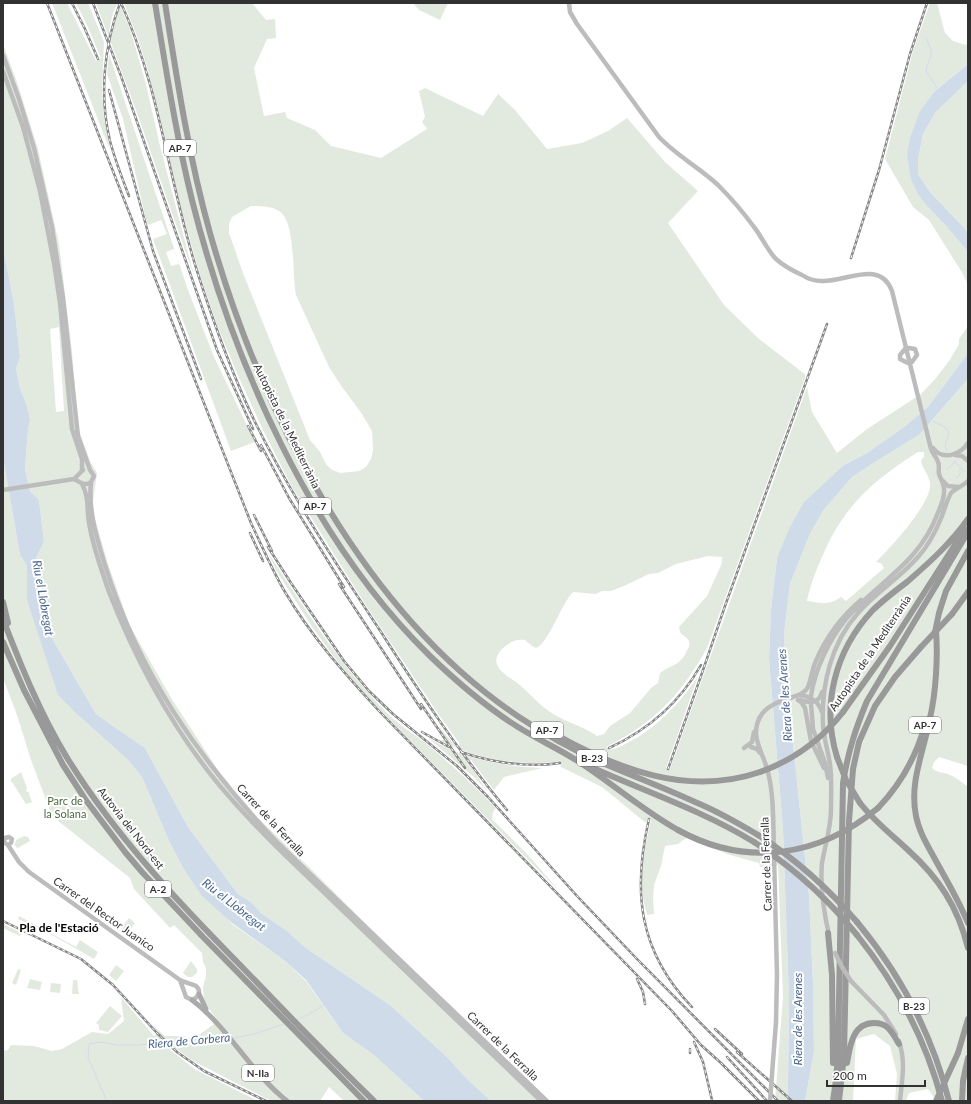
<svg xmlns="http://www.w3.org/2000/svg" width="971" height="1104" font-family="Lato,sans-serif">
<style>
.green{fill:#e2eadf;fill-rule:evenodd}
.water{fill:#d0dbea}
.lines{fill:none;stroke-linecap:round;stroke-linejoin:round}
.stream{stroke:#d0dbea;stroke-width:1}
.secondary{stroke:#bcbcbc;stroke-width:4.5}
.primary{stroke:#aaa;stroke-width:5}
.highway{stroke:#999;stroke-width:6}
.rail-casing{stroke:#878787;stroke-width:2.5}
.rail{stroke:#fff;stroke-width:1;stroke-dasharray:3;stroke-linecap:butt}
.secondary-bridge{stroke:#bcbcbc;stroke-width:4.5}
.highway-bridge{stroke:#999;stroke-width:6}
.labels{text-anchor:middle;stroke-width:4;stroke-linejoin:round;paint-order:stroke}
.shield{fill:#fff;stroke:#707070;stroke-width:1}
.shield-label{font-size:10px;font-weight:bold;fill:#323232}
.street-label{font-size:11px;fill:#323232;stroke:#fff}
.park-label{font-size:11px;fill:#4e6943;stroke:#fff}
.water-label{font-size:12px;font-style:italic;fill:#47658c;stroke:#fff}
.neighbourhood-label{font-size:12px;font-weight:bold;fill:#000;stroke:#fff}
</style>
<rect width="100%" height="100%" fill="#fff"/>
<path class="green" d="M52,3H67L96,61L101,58L87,25L76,3H88L104,42L102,91L104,117L110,150Z
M96,3H119L130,29L146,84L160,146L194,276L136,110ZM117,4L119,7L112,35L109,31L113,13Z
M124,3H252L266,20L275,19L276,38L267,39L254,68L264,116L285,112L287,118L315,130L331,146L381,158L427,129L422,122L425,117L419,91L425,88L483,116L498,94L515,110L547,149L582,143L608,131L627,118L665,162L698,191L668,223L724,305L759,339L806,375L707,648C680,696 655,722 606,747L611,750C648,737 677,708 698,676L666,768L670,769L807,387L812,412L837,453L867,429L921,394L936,378L949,361L959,344V339L968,326V353L928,407L904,427L867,453L844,465L777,558L771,609L769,659L783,830L789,999L788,1082L787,1101H775L783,997L778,865L760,867L759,863L730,855L686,838L678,844L665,846L661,866L654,885L653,898L654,914L647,915C645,907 643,899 642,890C640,867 646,842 651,820L648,819L646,823L602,787L561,767L560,762C518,766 476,759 439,740H447L438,725L456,747L460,744L439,715L367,607L292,487L263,430L236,371L217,325L199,272L178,197L147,67L138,39ZM251,206C259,206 271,206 279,211C296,221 292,276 296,295L329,367L342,387L362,414L372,431L373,450L371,459L366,467L359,471L341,473L332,470L326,464L320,452L310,440L243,273L229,233V224L232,217ZM708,556L722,557V563L707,596L679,627L680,632C682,635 688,638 689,641C690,644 689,648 687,650C681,666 672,664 660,673L658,683L652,687L630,713L610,726L604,734L597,736C582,725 561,721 546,709C535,701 527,690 516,682C503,673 487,664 503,648C510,642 516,639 525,640L532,646L536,648C549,643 561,604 573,592L596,594L602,591H611L624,586L649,574L658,573L676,564Z
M413,3H448L440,20L419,10Z
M930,3H937L945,33L953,41L966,45L968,43V64L935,91L907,155L928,207L947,227L968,252V285L963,274L929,220L913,207L885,159L913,51Z
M3,44L18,85L38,149L59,244L72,351L78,428L90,461L97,473L92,508L108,564L130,626L173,701L220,773L257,817L310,868L384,942L550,1101H491L467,1079L447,1057L390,1005L306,948L287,931L261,913L251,902L238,894L188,827L145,748L96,714L53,640L36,558L44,542L39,500L30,491L25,469L28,431L30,419L27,406L20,388L16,369L20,357L14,303L3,248ZM59,327L64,411L56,412L50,329Z
M109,54L188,290L214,357L255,442L231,451L153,239L167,234L161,220L148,225L146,220L123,119L107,74ZM174,249L179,264L171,266L166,252Z
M968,81V232L930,192L918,174V160L923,134L935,113Z
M968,379V766L939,757L934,762L932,768C937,773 942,772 948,774C955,777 962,782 968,787V1101H935L933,1096L928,1089L909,1093L906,1101H895L897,1074L890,1046L874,1034L856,1039L853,1101H805L814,1052L813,983L809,895L786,678L784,634L790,584L810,534L823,511L852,477L891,452L919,435ZM918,452H924V457L921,460C922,470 931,476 930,486C929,506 891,547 876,562L881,563L884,568L846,601L841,597C828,606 822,603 807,601C810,586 816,570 822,557C843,507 872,481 918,452Z
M3,458L20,555L27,566V600L79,716L128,760L142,777L169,841L182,866L232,924L285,961L306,981L343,1033L375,1056L424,1101H344L329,1087L320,1101H271L193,1061L174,1047L170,1050L196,1070L258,1101H3V1051L8,1050L11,1045L34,1046L52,1051L62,1049L92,1032L108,1034L124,1021L121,997L154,1036L158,1032L150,1023L165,1036H184V1038H190V1037L199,1035L218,1021L204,1002L203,987L206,976V968L203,962L202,953L174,925L170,928L134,889L130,878L52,816L31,760L17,715L3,678Z
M267,551C304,607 339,664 386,712C398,725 415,734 429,746C452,765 474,786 496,808L493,812L492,819L527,854L562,894L373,703L343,669L312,627L276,570Z
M427,737C462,759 501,766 542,768L504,777L494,790L471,760L467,761L488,792L475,778Z
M21,772L27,788L26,791L30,793L29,794L32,802L26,804L12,782H11V779Z
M24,836L28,837L30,841L16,849L17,848L15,845L14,846L16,840Z
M19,916L76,947L80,940L98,952L94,959L52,935L18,919Z
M129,918L135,923L128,933L121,928Z
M3,924L22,933L20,936L3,928Z
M191,961L197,969V973L192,977H188L183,973Z
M116,965L124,971L116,981L109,975Z
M18,969L21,970L16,985L12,983Z
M30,979L42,982L40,990L27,988Z
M73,980H77L79,994H72Z
M51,983L61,984L60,993L50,992Z
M110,1006L122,1016L108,1032L99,1030V1025L96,1023Z"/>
<path class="water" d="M968,64V81L935,113L923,134L918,160V174L930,192L968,232V252L947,227L928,207L918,194L911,179L907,155L910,138L920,111L935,91Z
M3,248L14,303L20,357L16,369L20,388L27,406L30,419L28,431L25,469L30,491L39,500L44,542L36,558L53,640L96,714L145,748L188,827L238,894L251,902L261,913L287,931L306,948L390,1005L447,1057L467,1079L491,1101H424L375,1056L343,1033L306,980L285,961L232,923L202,896L182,866L169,841L142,777L128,760L79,716L58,695L27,600V566L20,555L3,458Z
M968,353V379L919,435L891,452L852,477L823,511L810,534L790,584L784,634L786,678L809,895L813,983L814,1052L805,1101H787L788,1082L789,999L783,830L769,659L771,609L777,558L789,529L804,502L844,465L867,453L904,427L928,407Z"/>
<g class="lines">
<path class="stream" d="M926,38L931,50V56L927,66L926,71L937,88
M933,421L945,427L949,432L945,446L947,451
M954,461L965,472
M947,469L955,462
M957,478L960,474V468
M967,501L968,499
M297,1020L313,1012L325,1004
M233,1038L254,1034L284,1024
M107,1101L88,1058L89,1044L101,1042L117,1045H139L180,1040L228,1039"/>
<path class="secondary" d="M569,3L570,12L577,24L659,137C677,156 700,168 718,185C731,198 743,212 754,227C762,237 767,250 776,259C784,266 793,271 802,275C808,279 815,281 822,281C846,282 880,259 892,291L931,449C933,454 937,458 938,462C940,466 938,470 939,474C941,480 945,485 944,492C944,500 940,508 937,515C919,563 878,582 846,619C829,640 815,669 811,696
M3,55L19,99L34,148L52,227L63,298L78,436L90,470L94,476L91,482C85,487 80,482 74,479L3,490
M3,71L23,127L40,191L54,263L60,303L72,429L82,459V470
M909,348L915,349L917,355L912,362L908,363L900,359V355L905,349Z
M933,448C943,461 960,455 968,443
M955,455L962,456L968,461
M74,479L83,470
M943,481L948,486L958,487
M91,482C88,511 97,539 105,565C138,672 200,761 276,841L547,1101
M82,484C90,498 86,513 90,528C94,550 102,571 109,592C136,661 172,728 220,786C242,812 266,837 291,861L541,1101
M799,695C811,696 818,701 822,712
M798,700L802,703L805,708L811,741L824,768
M800,700C810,703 819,704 822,692
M811,704L813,729L825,763L828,778
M751,747L757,749L760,753
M744,748L752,742L754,732
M5,838L4,841L5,843L8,845L19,862L29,872L180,980C184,982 194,985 196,986C202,991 198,998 192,1000L186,997L180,980
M5,838L9,837L12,839L11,843L8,845
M774,848C773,823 774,796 768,772C765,759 757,747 756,734C756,727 758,719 762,714C774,697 802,700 808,687C811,679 812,671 815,663C825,639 841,617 861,600
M774,855L777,975L776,1022
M829,935C824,913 820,886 822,863C825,845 831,828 831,809C831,794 832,779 830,764C828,751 824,739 823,725C821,686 831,643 858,613C876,592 900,578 918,557C929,545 936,531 942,516C945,508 947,500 951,493C956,488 963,486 968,481
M851,981L884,1015L896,1034
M899,1041C906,1063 902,1079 900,1101"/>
<path class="primary" d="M199,994L206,1009
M192,1000C229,1028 250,1072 287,1101"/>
<path class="highway" d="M155,3C166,69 176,135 192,200C232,360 311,540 430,656C457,682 486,707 518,727C537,739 557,748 576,760C611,782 642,810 678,830
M165,3C177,80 189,158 210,233C260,410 362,612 519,717C546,735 575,751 605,764C635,777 665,788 695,802C717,811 738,823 758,835
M3,602L8,623
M952,614L968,592
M3,619C21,666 40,713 66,756C115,836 179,903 244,969C287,1014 330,1058 374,1101
M936,630C938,657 936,692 930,718C924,751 909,782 916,816C919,832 928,846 936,861C947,881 959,901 968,923
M935,632L939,613L946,591L968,551
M3,642L24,690L63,765L85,799L125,852L142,872L203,937L364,1101
M843,712L890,646L965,529
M553,733C617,769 687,797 760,772
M837,757C821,705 835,651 872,611C883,600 895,591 907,582C930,562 951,543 968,519
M593,768C647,792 703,811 754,842
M860,803C874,821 892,835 908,850C939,878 958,907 968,948
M878,808C900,785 915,759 924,728
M857,922C901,975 932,1034 949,1101
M828,933L832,975L833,1063
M857,935C897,985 926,1040 942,1101
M958,1053L968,1019
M847,1063C850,1047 852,1023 874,1023C879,1023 885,1025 888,1028C893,1033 896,1039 899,1044
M833,1101L836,1080L838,1055L843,783C848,752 855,730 867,701L968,532
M839,1101L844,1056L849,821L853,769L859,742L875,706L895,677L921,647
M962,1101L963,1081L968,1058"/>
<defs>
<path id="rail" d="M47,3L251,523C262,546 272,570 285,592C311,636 344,673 379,711L672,1011L701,1045L721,1063L759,1101
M72,3L85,29L98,59
M93,3L121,76L217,350L253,429
M120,3C104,46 99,96 110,141C115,160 122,178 129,196
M121,3C160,88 169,185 198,274C214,324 232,374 255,422C291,495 336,564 381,632C420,693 460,754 507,810
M109,90L153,251L201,379
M851,258L879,170L910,54L927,3
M248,426L261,451
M261,445L289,498L344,587
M254,515L272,551
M250,533L263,561
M268,547L291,583L344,661L369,691L393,714L457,766L488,797L577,896L637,959L778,1101
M339,584L421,709
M421,704L465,768
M422,732L449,747
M609,748C648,730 680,702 701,665
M461,752C494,763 526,768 560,763
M668,769L701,676L725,606L827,324
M649,819C632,892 639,952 692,1007
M3,921L81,959L113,985L157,1033L177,1052L204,1071L266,1101
M637,979L643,992L645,1004
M715,1029L742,1054
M694,1042L703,1062L712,1100
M690,1049V1053
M737,1052L792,1101
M727,1057L767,1101"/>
</defs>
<use href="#rail" class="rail-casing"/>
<use href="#rail" class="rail"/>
<path class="secondary-bridge" d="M835,953L842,967L851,981
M770,1101L776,1022"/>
<path class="highway-bridge" d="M921,647L952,614
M837,757L846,780L860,803
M760,772C794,760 821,740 843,712
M678,830C747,868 819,857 878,808
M758,835C796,859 828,888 857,922
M754,842C794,868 828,899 857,935
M936,1101L958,1053"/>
</g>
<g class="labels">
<g class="shield">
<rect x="164" y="140" width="32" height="16" rx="3"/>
<rect x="299" y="498" width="32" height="16" rx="3"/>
<rect x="909" y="717" width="32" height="16" rx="3"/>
<rect x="531" y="722" width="32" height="16" rx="3"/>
<rect x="577" y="750" width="30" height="16" rx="3"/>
<rect x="145" y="881" width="26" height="16" rx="3"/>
<rect x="899" y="998" width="30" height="16" rx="3"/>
<rect x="242" y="1065" width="32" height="16" rx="3"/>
</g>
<g class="shield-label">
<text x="180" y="152">AP-7</text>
<text x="315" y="510">AP-7</text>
<text x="925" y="729">AP-7</text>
<text x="547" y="734">AP-7</text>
<text x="592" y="762">B-23</text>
<text x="158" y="893">A-2</text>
<text x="914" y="1010">B-23</text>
<text x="258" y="1077">N-IIa</text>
</g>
<g class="street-label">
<text transform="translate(287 426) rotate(64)" y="4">Autopista de la Mediterrània</text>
<text transform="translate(870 653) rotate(-56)" y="4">Autopista de la Mediterrània</text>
<text transform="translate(271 820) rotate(47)" y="4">Carrer de la Ferralla</text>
<text transform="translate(131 828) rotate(52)" y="4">Autovia del Nord-est</text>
<text transform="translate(766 864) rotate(-92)" y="4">Carrer de la Ferralla</text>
<text transform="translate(104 914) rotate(35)" y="4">Carrer del Rector Juanico</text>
<text transform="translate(503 1046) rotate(44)" y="4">Carrer de la Ferralla</text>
</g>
<g class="park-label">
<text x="65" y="805">Parc de<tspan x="65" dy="13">la Solana</tspan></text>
</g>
<g class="water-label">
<text transform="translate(43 598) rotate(80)" y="4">Riu el Llobregat</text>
<text transform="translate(785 695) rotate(-94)" y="4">Riera de les Arenes</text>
<text transform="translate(234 905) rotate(38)" y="4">Riu el Llobregat</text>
<text transform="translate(798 1019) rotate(-90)" y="4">Riera de les Arenes</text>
<text transform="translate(189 1041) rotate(-5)" y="4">Riera de Corbera</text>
</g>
<g class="neighbourhood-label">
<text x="59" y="932">Pla de l'Estació</text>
</g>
</g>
<rect width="971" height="1104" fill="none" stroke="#323232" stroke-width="8"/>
<path d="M827 1080v6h98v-6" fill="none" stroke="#323232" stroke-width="2"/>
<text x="833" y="1080" font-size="12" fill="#323232" stroke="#ffffff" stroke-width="3" paint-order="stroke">200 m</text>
</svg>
